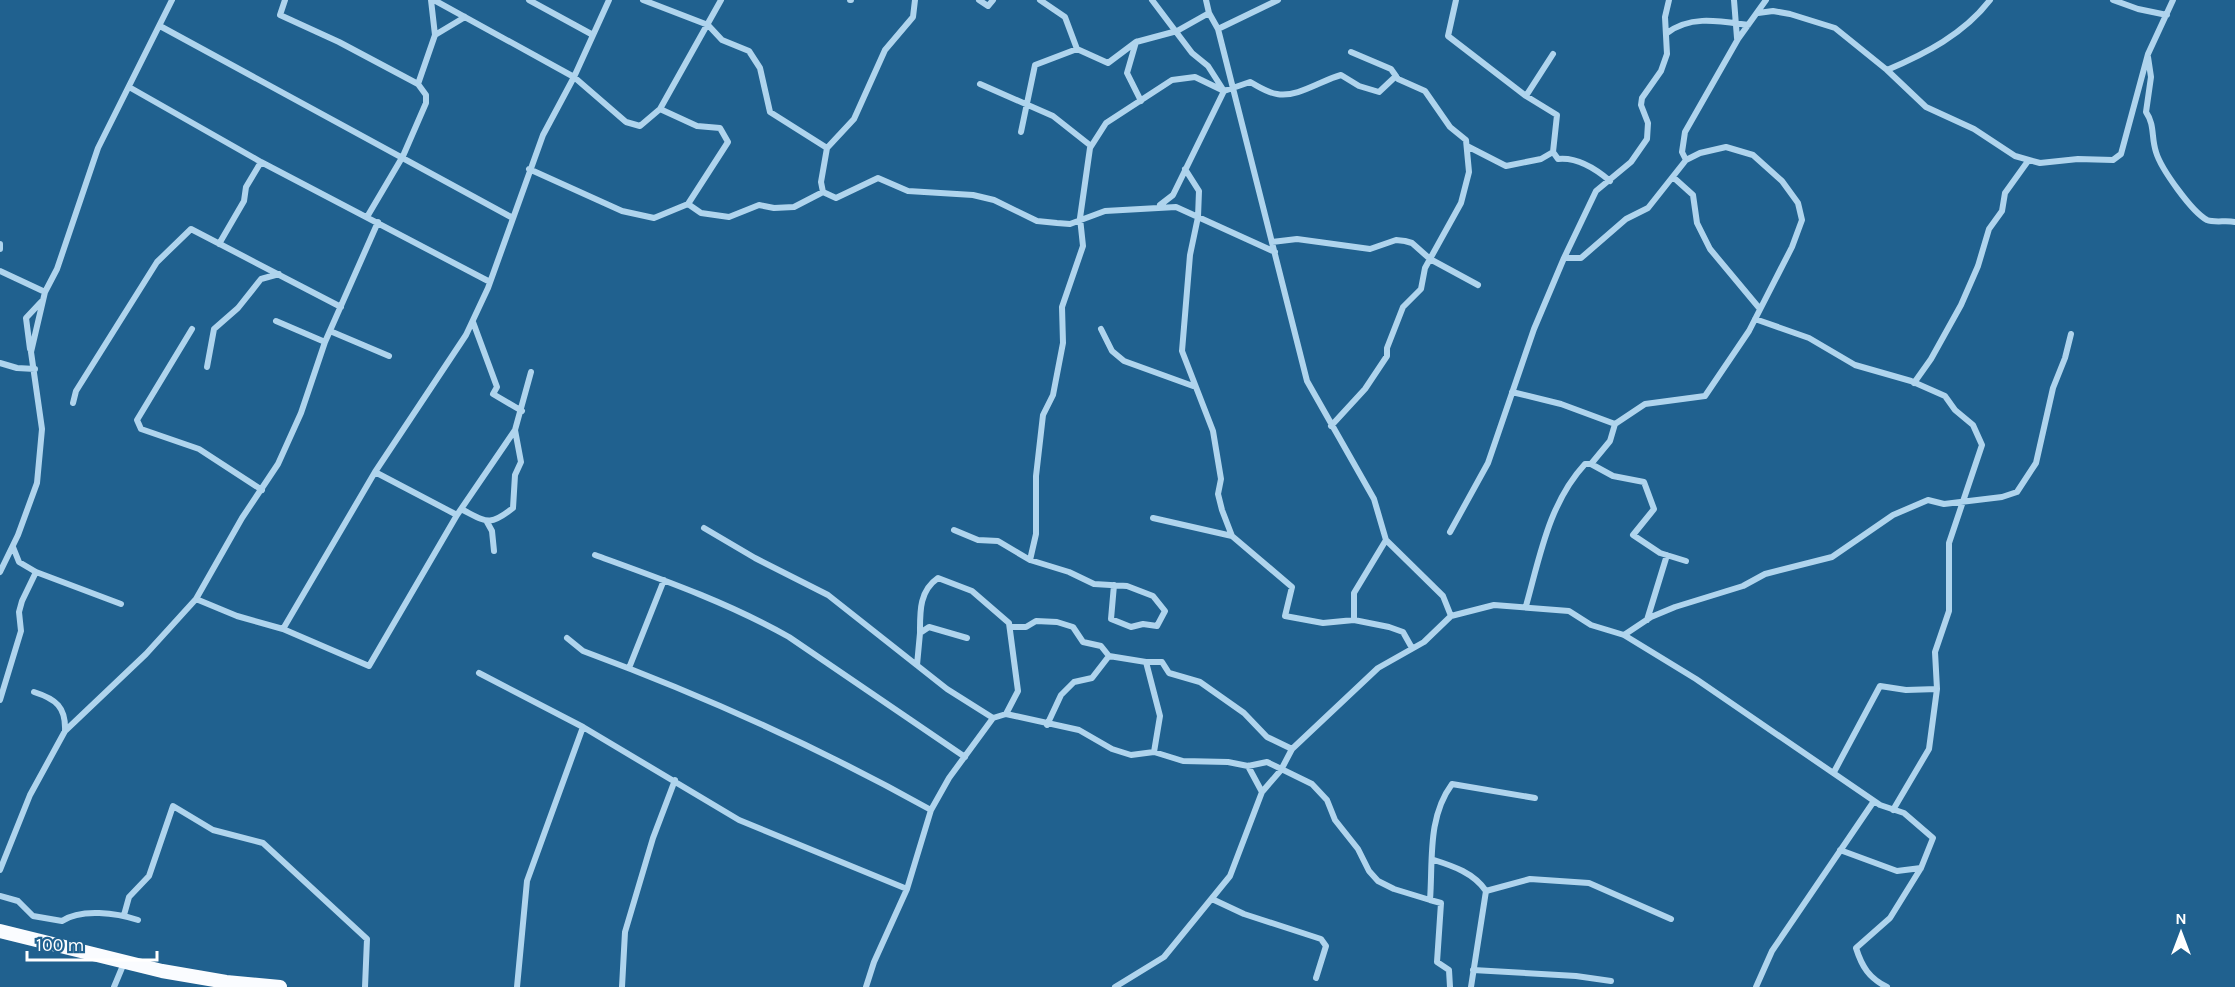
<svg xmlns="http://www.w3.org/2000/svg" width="2235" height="987" font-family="Karla,sans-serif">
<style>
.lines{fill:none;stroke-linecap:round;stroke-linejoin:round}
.minor{stroke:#afd4ed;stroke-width:6}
.trunk{stroke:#fafcff;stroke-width:14}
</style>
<rect width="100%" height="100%" fill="#20618f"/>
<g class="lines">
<path class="minor" d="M285,0L280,15L339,42L418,84L426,95V103L403,156L367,217
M431,0L435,35
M434,0L574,77L626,122L640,126L660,109L721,0
M529,0L593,35
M643,0L708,25L722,40L749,51L760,68L770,112L827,148
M850,0H851
M979,0L988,6L993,0
M1040,0L1065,17L1077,49
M1152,0L1192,53L1208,66L1224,91L1250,82C1258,86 1268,93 1277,94C1297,98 1322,80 1341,75L1359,86L1379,92L1396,76
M1206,0L1209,13L1218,29L1307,381L1374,499L1386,540L1443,596L1451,616
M1456,0L1448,36L1526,96L1557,115L1553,152L1558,159C1577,157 1596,169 1610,181
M1734,0L1737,38
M2113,0L2138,9L2167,15
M1758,13L1773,11L1790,14L1835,28L1887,70L1926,107L1974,129L2015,156L2040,163L2078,159L2113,160L2121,154L2148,54L2173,0
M160,26L511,217
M1218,29L1278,0
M1667,33C1691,15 1719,21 1748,25
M2148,57L2151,77L2146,112C2155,125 2151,137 2156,152C2161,169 2192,212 2207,220C2214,223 2227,220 2235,222
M1887,70C1925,54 1964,34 1990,0
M418,84L435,35L465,17
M980,84L1053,116L1091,146
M129,87L261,162L490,282
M1526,96L1553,54
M1141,101L1127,73L1136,42L1177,31L1209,13
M660,109L697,126L720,128L728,142L688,204
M1021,132L1035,65L1077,49L1108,63L1136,42
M1467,146L1506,166L1541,159L1553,152
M1686,160L1682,152L1685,132L1738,39L1766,0
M529,169L622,211L654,218L688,204L701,213L729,217L759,205L774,208L794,207L823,192L836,198L878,178L908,191L973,195L994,200L1037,221L1057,223L1070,224L1105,211L1176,207L1275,252
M1185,169L1199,191L1198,217L1190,255L1182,351L1213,431L1221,479L1218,494L1222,510L1232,536L1292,587L1285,616L1323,623L1354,620L1389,627L1403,632L1412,648
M1673,177L1693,195L1697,223L1710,249L1760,309
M823,192L821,182L827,148L854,119L885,50L913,17L915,0
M1272,242L1297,239L1370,249L1396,240L1405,241L1412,243L1430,259L1478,285
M0,244V249
M219,244L244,201L246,187L261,162
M1564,258L1596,191L1631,162L1647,139L1648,123L1641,105L1642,98L1661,71L1667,54L1665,17L1669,0
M0,271L45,292
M1755,319L1809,338L1855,365L1911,381L1945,396L1955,410L1973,425L1982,445L1949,543V611L1935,652L1937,689L1929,749L1893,810
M473,322L497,387L493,394L522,411
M192,329L137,420L141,429L199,449L262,490
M1101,329L1112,351L1124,361L1193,386
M330,331L389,356
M325,342L378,222
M30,349L26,318L41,302
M0,363L17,368L35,369
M207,367L214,329L238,308L261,279L279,274
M1914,383L1931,359L1961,305L1978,266L1989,229L2002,211L2005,193L2028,161
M1512,392L1561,404L1615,424
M73,403L76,391L157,262L191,229L341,307
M1331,426L1365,389L1387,356V348L1403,307L1421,289L1425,268L1461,203L1469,172L1466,140L1450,127L1425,91L1398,79L1391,69L1351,52
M1591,464L1613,476L1644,482L1654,509L1633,535L1660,553L1686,561
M375,472L457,515
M461,509C487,522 489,527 513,508L515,475L521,462L515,430
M1153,518L1232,536
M487,522L492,531L494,551
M704,528L755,558L828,595L947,689L993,718
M954,530L978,540L998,541L1030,560L1069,572L1094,584L1127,586L1153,596L1165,611L1157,626L1143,624L1131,627L1111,619L1114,585
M1450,532L1488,463L1534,329L1564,258H1581L1626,219L1648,208L1686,160L1700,153L1726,147L1753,155L1782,181L1798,203L1802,220L1792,247L1749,331L1705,396L1645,404L1615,424L1610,441L1591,464H1585C1549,503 1540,556 1526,606
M13,547L19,562L36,572L121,604
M595,555C661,579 727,602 789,637L965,757
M1030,560L1036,534V476L1043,415L1053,395L1063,343L1062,307L1083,246L1080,218L1090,148L1106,123L1172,80L1195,77L1224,91L1173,195L1160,205
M0,572L18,535L37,483L42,429L31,352L45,292L57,269L98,148L172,0
M196,599L237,616L283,629L375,472L466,335L488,288L543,135L574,77L609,0
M1354,620V593L1386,540
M1647,620L1667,555
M1010,627H1026L1036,621L1057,622L1073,627L1083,642L1101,646L1109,656L1146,662L1160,716L1154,752
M283,629L369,666L457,515L515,430L531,372
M1624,635L1651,617L1675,607L1743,586L1765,574L1832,557L1893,515L1928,500L1944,504L2002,497L2017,492L2036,463L2053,388L2065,358L2071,334
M567,638L583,651C702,695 820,748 931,810
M1146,662H1162L1169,673L1200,682L1244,713L1267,737L1292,749
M917,665L920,633L929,627L967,638
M629,668L664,580
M479,673L583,727
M34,692C56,699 66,707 65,731
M0,700L21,631L19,612L22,601L36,572
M1006,714L1079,730L1112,749L1131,755L1154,752L1183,761L1228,762L1248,766L1267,762L1312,784L1327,800L1335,820L1358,849L1369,871L1378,881L1394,889L1430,900
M1047,725L1061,695L1074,682L1092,678L1109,656
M1248,766L1262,792
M1834,772L1880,686L1906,690L1937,689
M1840,850L1897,871L1921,868
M1434,860C1453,866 1474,873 1486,891L1471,987
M0,870L30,795L65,731L146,654L196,599L242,518L278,464L301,413L325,342L276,321
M1486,891L1530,879L1589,883L1671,919
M0,896L18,901L33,916L62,921C81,908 117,913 138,920
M1212,899L1244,914L1321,939L1326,946L1316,978
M124,915L129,897L149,876L173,806L213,830L263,843L367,939L365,987
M1473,970L1576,976L1611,981
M114,987L124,963
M517,987L527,881L583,727L739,820L907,889
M622,987L625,932L653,838L675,780
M866,987L874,962L907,889L931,810L949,778L993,718L1006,714L1018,691L1009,623L972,591L938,578C919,591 920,612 920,633
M1115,987L1164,957L1230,876L1262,792L1281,770L1292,749L1378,668L1424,642L1451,616L1494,605L1569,611L1591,625L1624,635L1696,679L1880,805L1904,813L1933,838L1921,868L1890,918L1856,948C1862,967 1869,978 1887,987
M1450,987L1449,970L1437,962L1441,903L1430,900C1433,861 1427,818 1452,784L1535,798
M1756,987L1772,951L1874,801"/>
<path class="trunk" d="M0,931L162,971L226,982L280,987"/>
</g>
<g transform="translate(2181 933)" stroke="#20618f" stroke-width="4.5" paint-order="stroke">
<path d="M0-4.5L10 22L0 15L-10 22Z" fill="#ffffff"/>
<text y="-9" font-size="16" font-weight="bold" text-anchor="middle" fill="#ffffff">N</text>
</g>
<path d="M27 951v9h130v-9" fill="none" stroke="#ffffff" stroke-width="3"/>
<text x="36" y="951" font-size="18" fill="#ffffff" stroke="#20618f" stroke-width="4.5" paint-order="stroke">100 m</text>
</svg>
